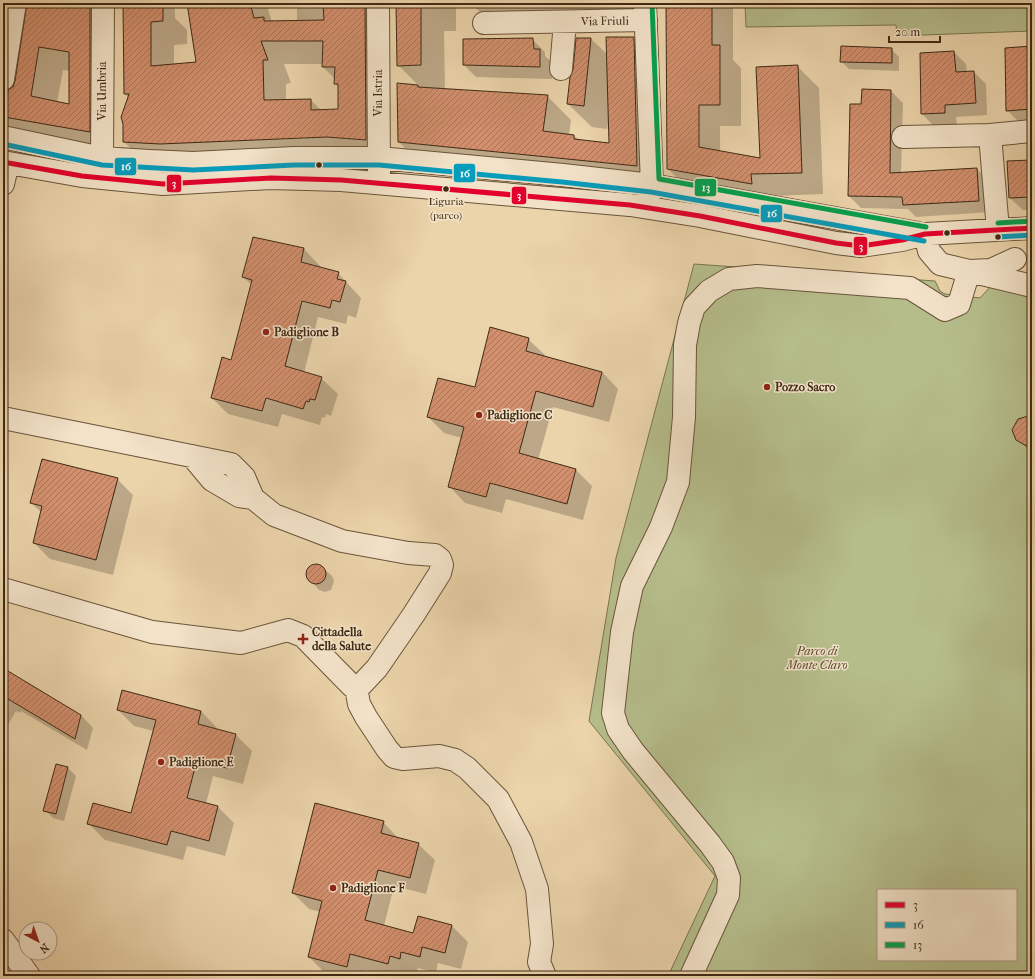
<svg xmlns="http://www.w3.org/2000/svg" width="1035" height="979" font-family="'IM FELL French Canon',serif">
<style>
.park{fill:#b5bd8b;stroke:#7a7450;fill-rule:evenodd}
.shadow{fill:#0003;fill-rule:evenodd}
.building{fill:url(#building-hatch);stroke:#3f2a15;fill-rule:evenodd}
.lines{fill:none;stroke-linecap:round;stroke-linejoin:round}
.minor-casing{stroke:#6a543a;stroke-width:24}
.minor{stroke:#f2e2c8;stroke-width:22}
.bus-1-casing{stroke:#f2e2c8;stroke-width:8}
.bus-2-casing{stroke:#f2e2c8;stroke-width:8}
.bus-3-casing{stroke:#f2e2c8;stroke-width:8}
.bus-1{stroke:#e4002b;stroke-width:5}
.bus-2{stroke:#069cbc;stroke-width:5}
.bus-3{stroke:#03a04e;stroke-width:5}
.bus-dot{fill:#3f2a15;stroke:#f2e2c8;stroke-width:1.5}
.poi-dot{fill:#8f2418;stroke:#f2e2c8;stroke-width:1.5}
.labels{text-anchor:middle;stroke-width:3;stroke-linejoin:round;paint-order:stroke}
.bus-label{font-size:11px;fill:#3f2a15;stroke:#f2e2c8}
.street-label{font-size:12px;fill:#3f2a15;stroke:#f2e2c8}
.poi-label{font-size:12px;font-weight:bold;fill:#3f2a15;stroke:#f2e2c8;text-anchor:start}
.park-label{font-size:12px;font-style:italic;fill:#57472d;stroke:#f2e2c8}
.line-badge{stroke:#f2e2c8;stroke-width:1.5}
.badge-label{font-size:11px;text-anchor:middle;font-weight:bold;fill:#fff}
</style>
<defs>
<pattern id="building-hatch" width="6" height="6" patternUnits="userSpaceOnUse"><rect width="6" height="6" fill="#d28f6d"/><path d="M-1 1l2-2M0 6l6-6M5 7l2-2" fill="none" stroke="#ac7558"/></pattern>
</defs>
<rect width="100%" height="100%" fill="#ebd3aa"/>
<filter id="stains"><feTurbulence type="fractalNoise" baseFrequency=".005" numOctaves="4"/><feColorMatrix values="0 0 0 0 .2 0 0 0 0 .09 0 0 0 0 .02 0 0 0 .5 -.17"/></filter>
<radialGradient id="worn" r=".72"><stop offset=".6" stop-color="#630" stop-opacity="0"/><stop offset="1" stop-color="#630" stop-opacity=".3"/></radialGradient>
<path class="park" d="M745,3H1032V31L897,36L896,25L746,27Z
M694,264L935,281L940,291L945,294L980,298L991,286L1002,287L1032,299V976H668L715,876L589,721L616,558ZM878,890H1016V960H878Z"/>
<path class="shadow" d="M3,3H114L113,155L3,135ZM63,70L70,71V106L57,103Z
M124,3H175V18L187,30V44L174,45V65L197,63L188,3H266L272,22H297V3H388L389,163L148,165L124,142L129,98L125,94ZM284,64H323V67L335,79V84L339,87V110L322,111L311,100H286V84L291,83Z
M397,3H456V31H444L445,90L547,96L571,120L569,135L574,136L579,140L610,144L609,119L607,129L592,127L568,104L574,70L577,39H591L608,55L633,38L657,62L660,189L422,166L399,142L418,85L398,65Z
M476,3H656V29L500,32L476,8Z
M667,3H733V60L741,68V126H720V152L761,159L797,66L819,88L823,194L772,196L690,191L668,169Z
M533,40L545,52V56L552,62V79L476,77L464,65Z
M1032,47V122L1020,123L1007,110Z
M891,49L899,57V71L849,69L841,61Z
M954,52L966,64L967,73L974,72L986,84L987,115L956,117L957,125L934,126L922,114Z
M891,91L903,103L901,174L977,169L989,181L991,212L916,217L908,209L861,208L849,196L862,105Z
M1032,161V210H1023L1010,198L1008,162Z
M254,238L304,249L320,266L319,268L338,273L361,298L356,318L348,315L346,324L318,317L304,373L321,378L338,394L331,416L326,414L325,418L322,417L320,425L282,414L278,427L228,414L212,398L232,361L252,285L243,277Z
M528,339L545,355L544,357L602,372L618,389L609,422L553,407L538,460L576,470L592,486L583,520L506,499L502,513L465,503L449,486L462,438L444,433L428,417L476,389Z
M1032,417V452L1017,440Z
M117,479L133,495L113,575L50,559L34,543L42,513L31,503Z
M315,565L323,568L332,576L334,581L331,590L325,592L319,590L307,576L310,567Z
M3,676L81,715L93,728L87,750L21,711L20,713L16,711L6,728L3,726Z
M123,691L201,711L217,728V730L236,735L252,751L243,784L213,776L206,804L218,807L234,823L225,856L187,846L183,860L105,840L89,824L132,815L154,731L134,726L118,710Z
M68,768L76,776L64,821L53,818L45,810Z
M383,822L399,839L418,844L435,860L426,894L394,886L384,926L414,934L419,917L452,926L468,942L461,969L438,963L436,973L418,968L416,974L406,972L405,976H390L366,970L364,976H336L325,973L309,957L321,912L309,909L293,893Z"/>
<path class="building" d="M27,3H90V132L4,117L8,90L13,87L15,81ZM39,47L69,52V104L31,96Z
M123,3H142V6L163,5V21L151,22V66L196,62L187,3H250L254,18L264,17V21L324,20L323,3H365L366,140L327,137L160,144L123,142V124L121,117L129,94H124ZM261,41H323L322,67H335L334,84H338V109L311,110V99L264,100L263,60H268Z
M396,3H421V65L397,66Z
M666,3H712V45H720V105H699V147L760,158L756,67L798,65L802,173L751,174L752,184L667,169Z
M606,37H634L637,166L398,142L397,83L418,85V87L548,95L543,131L574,135V139L609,143Z
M533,38L534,49H540V67L463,65V39Z
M576,38H591L584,106L567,104L570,77L573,70Z
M841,46L892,48V63L840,62Z
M1032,46V109L1006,111L1005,48Z
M954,51L956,72L974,71L976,103L945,105V113L921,114L920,53Z
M862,89L891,90L890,173L977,168L979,201L903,205L902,197L848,196L850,104H861Z
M1032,160V197L1009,198L1007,161Z
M253,237L304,248L301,262L339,272L337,279L346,281L340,302L332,300L330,308L302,301L285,366L322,377L315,400L310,399L309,402L306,401L303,409L266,398L262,411L211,398L222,357L231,360L252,280L242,277Z
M490,327L529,338L526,351L602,372L593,407L536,391L519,453L576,469L567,504L490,483L486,497L448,487L464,427L427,417L438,378L475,387Z
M1032,415V449L1016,440L1012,430L1018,419Z
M42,459L118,478L96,560L33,543L42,506L30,503Z
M306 574a10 10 0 1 1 20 0a10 10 0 1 1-20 0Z
M3,668L81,715L75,739L3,696Z
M122,690L201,711L198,724L236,734L227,768L197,760L187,798L218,806L209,841L171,831L167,845L87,824L93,803L131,813L156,720L117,710Z
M56,764L68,767L56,814L43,811Z
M315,803L384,821L381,833L419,843L410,878L378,870L365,920L413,933L418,916L452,925L445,953L422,947L420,957L401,952L400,959L390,956L388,964L350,954L347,967L308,957L322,901L292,893Z"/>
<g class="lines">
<defs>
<path id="minor" d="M378,3L379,172
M645,3L652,185L648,199
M484,23L646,20
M561,69L565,22
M3,79L15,3
M3,137L102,158L149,161L193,163L294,158H379L563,175L652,185L918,233
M903,137L990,135
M3,162L82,176L163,184L271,178L341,180L630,205L700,216L836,243L861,246L902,240L925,234L1032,228
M101,171L102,158L103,3
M3,184L8,163
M998,230L990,135L1032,131
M925,234L929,251L940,264L1032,286
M3,418L231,464L244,477L253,498
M3,589L152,632L241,643L288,630L303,636L352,686L356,687L362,684L377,668L414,614L440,573L442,565L440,559L435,555L408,553L342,541L274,515L253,498L239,496L212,480L192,456
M356,687L359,704L366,717L387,749L394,757L403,759L439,756L455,760L467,768L498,799L521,842L537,889L542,944L539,962L545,976
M3,940L29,976
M691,976L728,895L729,878L723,862L710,844L633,751L618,729L613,713L622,632L632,586L661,527L678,482L684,417L685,345L689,323L694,307L709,291L729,279L757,276L910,288L945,310L959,304L969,271L991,270L1015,259"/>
</defs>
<use href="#minor" class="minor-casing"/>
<use href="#minor" class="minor"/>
<defs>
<path id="bus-1" d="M3,162L82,176L163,184L271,178L341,180L630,205L700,216L836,243L861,246L902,240L925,234L1032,228"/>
<path id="bus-2" d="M3,144L102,165L193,170L294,165H379L562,182L651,192L924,241
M998,237L1032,235"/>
<path id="bus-3" d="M652,3L659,179L926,227
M998,223L1032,221"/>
</defs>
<use href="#bus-1" class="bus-1-casing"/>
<use href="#bus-2" class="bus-2-casing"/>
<use href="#bus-3" class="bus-3-casing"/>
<use href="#bus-1" class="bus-1"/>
<use href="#bus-2" class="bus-2"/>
<use href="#bus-3" class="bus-3"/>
</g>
<g class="bus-dot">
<circle cx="319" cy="165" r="3.5"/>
<circle cx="446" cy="189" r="3.5"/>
<circle cx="947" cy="233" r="3.5"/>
<circle cx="998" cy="237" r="3.5"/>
</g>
<g class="poi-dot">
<circle cx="266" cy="332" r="4"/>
<circle cx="767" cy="387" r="4"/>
<circle cx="479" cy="415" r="4"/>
<path d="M301 633h4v4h4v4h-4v4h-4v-4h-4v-4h4z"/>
<circle cx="161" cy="762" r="4"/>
<circle cx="333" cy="888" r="4"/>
</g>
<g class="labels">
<g class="bus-label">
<text x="446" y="205">Liguria<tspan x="446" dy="14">(parco)</tspan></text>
</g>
<g class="street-label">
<text transform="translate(605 21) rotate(-1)" y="4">Via Friuli</text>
<text transform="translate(102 91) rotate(-90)" y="4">Via Umbria</text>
<text transform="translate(378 93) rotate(-90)" y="4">Via Istria</text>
</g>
<g class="poi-label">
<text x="274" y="336">Padiglione B</text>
<text x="775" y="391">Pozzo Sacro</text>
<text x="487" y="419">Padiglione C</text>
<text x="312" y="636">Cittadella<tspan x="312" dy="14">della Salute</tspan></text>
<text x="169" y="766">Padiglione E</text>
<text x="341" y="892">Padiglione F</text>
</g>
<g class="park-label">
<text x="817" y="655">Parco di<tspan x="817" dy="14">Monte Claro</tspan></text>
</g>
</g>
<g class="line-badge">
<rect x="114" y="157" width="23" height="19" rx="4" fill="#069cbc"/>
<rect x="453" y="163" width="23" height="20" rx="4" fill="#069cbc"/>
<rect x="166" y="174" width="16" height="19" rx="4" fill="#e4002b"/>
<rect x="694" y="178" width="23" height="19" rx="4" fill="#03a04e"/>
<rect x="511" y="186" width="16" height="19" rx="4" fill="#e4002b"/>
<rect x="760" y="204" width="23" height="19" rx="4" fill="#069cbc"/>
<rect x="853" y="236" width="15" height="20" rx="4" fill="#e4002b"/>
</g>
<g class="badge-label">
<text x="126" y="170">16</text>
<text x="465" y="177">16</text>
<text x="174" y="187">3</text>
<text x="706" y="191">13</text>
<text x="519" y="199">3</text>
<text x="772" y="217">16</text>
<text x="861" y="250">3</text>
</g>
<rect width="1035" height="979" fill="none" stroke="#ebd3aa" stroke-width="16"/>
<rect x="4" y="4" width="1027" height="971" fill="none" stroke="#3f2a15" stroke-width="2"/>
<rect x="8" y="8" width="1019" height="963" fill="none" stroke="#3f2a15"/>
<rect x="877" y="889" width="140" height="72" fill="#f2e2c8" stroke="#aa9880"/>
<rect x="885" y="902" width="20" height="6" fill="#e4002b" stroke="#aa9880"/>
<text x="913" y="909" font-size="12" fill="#3f2a15">3</text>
<rect x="885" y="922" width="20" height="6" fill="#069cbc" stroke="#aa9880"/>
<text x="913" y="929" font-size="12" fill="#3f2a15">16</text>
<rect x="885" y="942" width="20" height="6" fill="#03a04e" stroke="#aa9880"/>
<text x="913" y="949" font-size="12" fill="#3f2a15">13</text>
<g transform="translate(38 941) rotate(139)"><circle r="19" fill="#f2e2c8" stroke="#aa9880"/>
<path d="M0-3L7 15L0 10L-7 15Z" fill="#8f2418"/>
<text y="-6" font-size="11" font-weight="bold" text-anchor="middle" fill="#3f2a15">N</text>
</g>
<path d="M889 36v6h51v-6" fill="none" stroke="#3f2a15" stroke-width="2"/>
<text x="895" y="36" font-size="12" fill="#3f2a15" stroke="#f2e2c8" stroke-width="3" paint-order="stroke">20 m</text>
<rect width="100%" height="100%" filter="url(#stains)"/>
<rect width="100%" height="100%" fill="url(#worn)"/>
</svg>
